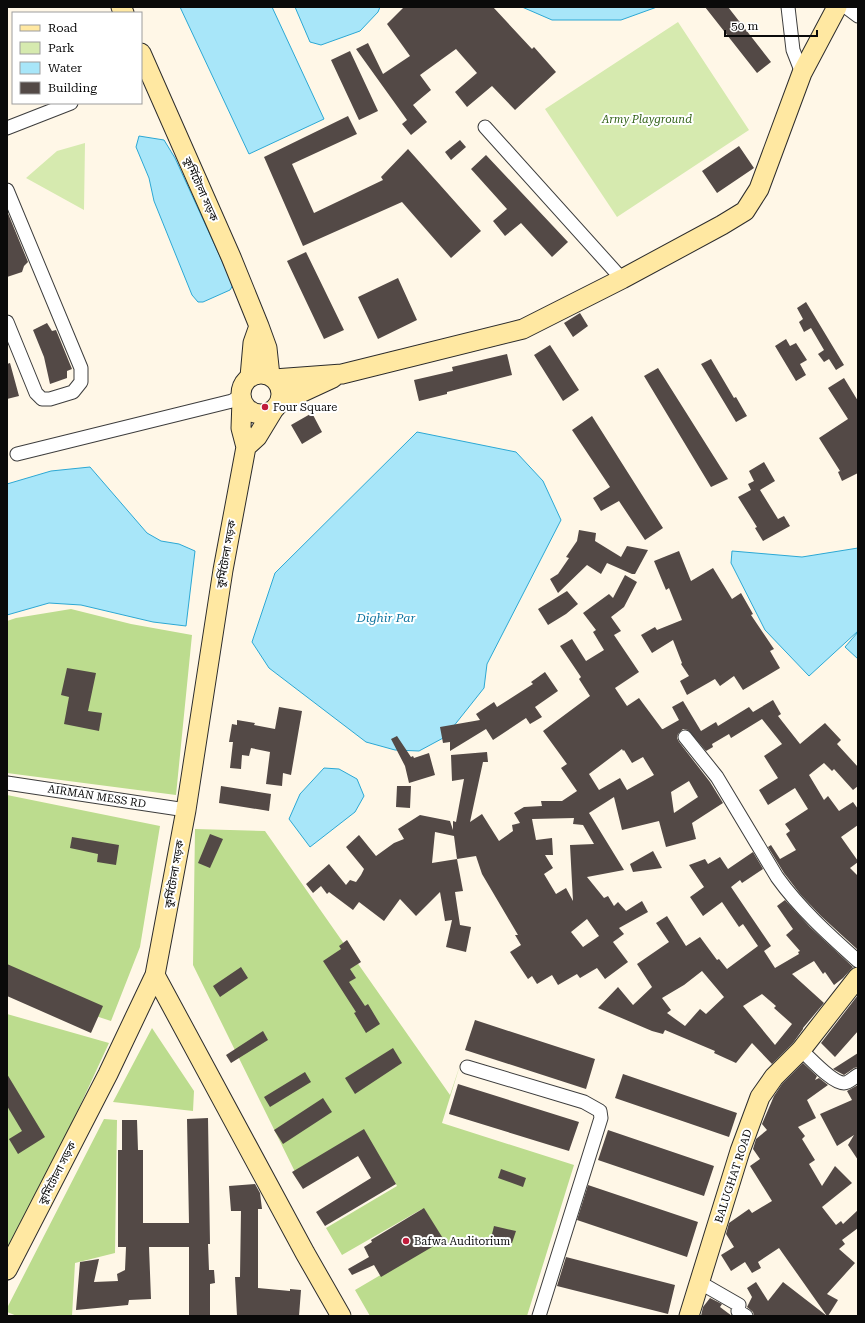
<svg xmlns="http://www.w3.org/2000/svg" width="865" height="1323" font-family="'Roboto Serif','Noto Sans Bengali',serif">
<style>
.green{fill:#d6eaaf}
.forest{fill:#bcdc8e}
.water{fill:#a8e6f9;stroke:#2ca8d4}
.building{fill:#534946;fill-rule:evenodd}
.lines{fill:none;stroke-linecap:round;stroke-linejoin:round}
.street-casing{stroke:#3d3d3d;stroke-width:15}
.secondary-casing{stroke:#2c2c2c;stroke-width:21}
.street{stroke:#fff;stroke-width:13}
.secondary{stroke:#ffe8a2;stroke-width:19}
.poi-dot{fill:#c01c3b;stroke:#fff;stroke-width:1.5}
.labels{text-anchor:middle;stroke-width:4;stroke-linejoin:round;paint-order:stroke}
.park-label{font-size:11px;font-style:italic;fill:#326318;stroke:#fff}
.street-label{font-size:11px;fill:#0a0a0a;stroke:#fff}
.poi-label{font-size:11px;fill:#0a0a0a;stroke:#fff;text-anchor:start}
.water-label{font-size:12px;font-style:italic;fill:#0f75a0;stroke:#fff}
</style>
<rect width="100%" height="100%" fill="#fff7e7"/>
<path class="green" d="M678,22L749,130L617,217L545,109Z
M85,143L84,210L26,178L57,151Z"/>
<path class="forest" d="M71,609L131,624L192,635L176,795L7,773V621L16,618Z
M7,795L160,826L140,947L111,1021L7,987Z
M195,829L265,831L450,1095L461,1062L442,1123L574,1165L527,1316H370L355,1290L440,1240L422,1209L342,1255L326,1228L397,1186L374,1148L301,1184L193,965Z
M7,1014L109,1043L35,1203L7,1254Z
M152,1028L194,1091L193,1111L113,1102Z
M104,1119L117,1120L115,1253L75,1263L72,1316H17L7,1312V1308Z"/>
<path class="water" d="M180,7H272L324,119L249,154Z
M295,7H380L378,12L360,31L321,45L310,42Z
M522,7H657L621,20H552Z
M139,136L164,140L175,158L233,285L230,290L203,302H198L192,295L154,201L149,178L136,147Z
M417,432L516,452L543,481L561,520L487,664L484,688L445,737L419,751L395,750L366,742L269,668L252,642L275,573Z
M90,467L147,533L161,541L179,544L195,551L186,626L153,622L81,605L49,603L7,615V484L51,471Z
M858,548V631L809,676L765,630L731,563L732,551L802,557Z
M858,632V659L845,647Z
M324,768L339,769L357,779L364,796L355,812L310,847L289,819L300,794Z"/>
<path class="building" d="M404,7H493L532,49L534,47L556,72L515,110L492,86L467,107L455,92L477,73L456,49L420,75L431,90L413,105L427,122L411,135L402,124L407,120L356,49L368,43L383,74L410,56L387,24Z
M705,7H728L771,62L757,73Z
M350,51L378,111L359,120L331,60Z
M348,116L357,134L292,164L314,213L383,180L381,177L408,149L481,231L451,258L402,202L303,246L264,157Z
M460,140L466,147L451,160L445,152Z
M739,146L754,168L717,193L702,171Z
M486,155L568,242L552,257L521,223L505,236L493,221L507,209L471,169Z
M7,211L28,262L24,266L22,272L7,277Z
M306,252L344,330L324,339L287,261Z
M398,278L417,320L378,339L358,297Z
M806,302L844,365L836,370L829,359L824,362L818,354L824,350L811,328L804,332L799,322L803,319L797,308Z
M580,313L588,326L573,337L564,323Z
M47,323L52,331L56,330L72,369L67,371V378L50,384L44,357L33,330Z
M786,339L790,346L796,343L807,360L800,364L806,375L796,381L775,346Z
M550,345L579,390L563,401L534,355Z
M507,354L512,375L447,392V394L419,401L414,380L453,371L452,367Z
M711,359L734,398L736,397L747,416L736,422L701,364Z
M10,363L19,396L7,399V364Z
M658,368L728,479L711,487L644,376Z
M844,378L858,401V473L842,481L838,472L840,471L819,438L848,419L828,388Z
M312,413L322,432L302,444L291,425Z
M592,416L663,528L645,540L619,501L601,511L593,498L610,487L572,430Z
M764,462L775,481L760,490L778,519L784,516L790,526L763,541L755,528L757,527L738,497L751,490L748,484L754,481L749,471Z
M579,530L596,533L595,541L621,557L627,546L648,550L635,574H632L607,563L601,574L587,565L558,593L550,579L558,574L569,558L566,557L577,541Z
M679,551L691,581L713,568L732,599L741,593L753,614L751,615L774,649L770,651L780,668L743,690L734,676L720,686L715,679L687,695L680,681L689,676L681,664L682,663L673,640L652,653L641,635L655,627L657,630L682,620L669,588L666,590L654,561Z
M625,575L637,582L624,607L611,617L621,631L614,635L639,672L615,688L627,706L639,698L662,729H663L679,720L672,707L683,701L701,731L716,722L718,726L749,707L753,712L773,700L781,714L778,716L800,744L825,723L841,740L837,744L858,767V786L853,790L834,769L832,771L824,763L809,775L824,800L828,796L839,811L853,802L858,809V825L841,837L858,861V862L850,868L858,876V950L821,916L801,895L784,873L768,847L771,845L780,859L796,850L786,834L790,831L785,824L808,809L795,788L768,805L759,790L778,778L764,756L782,744L762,719L731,738L729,734L712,744L713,747L706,751L688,730L683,729L678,734L677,738L679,742L710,782L723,803L692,823L696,839L666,847L659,821L622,830L614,797L589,813L624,870L587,877L604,898L608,896L614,906L618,902L626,911L642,901L648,912L619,928L624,934L613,942L628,962L605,979L597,968L580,978L577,974L558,985L552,975L537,984L532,976L528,979L510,952L521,945L515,935H518L482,874L476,856L457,859L454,836L435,832L432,863L457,859L463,891L455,892L460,925L471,927L466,952L446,947L452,920L445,921L440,892L416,916L400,899L384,921L359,902L353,910L329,892L327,894L321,886L313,893L306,884L329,864L346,885L350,880L356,882L361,875L364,869L346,847L359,835L376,856L394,843L404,839L398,829L420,815L450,821L453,830V821L456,822L464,779L452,781L451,755L487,752L488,762H483L470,822L482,814L499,841L513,831L512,825L520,823L514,813L524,807L542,806L541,801H562L577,791L561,768L567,764L543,731L590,696L579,679L581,677L560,646L572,639L586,661L604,650L593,632L596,630L583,613L609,594L613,598ZM622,749L623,751L624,750L632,763L643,757L654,775L627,790L620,778L599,790L589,774ZM689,781L698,797L674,813L671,792ZM574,818L573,824L583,825L594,844L570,845L573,901L566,888L556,894L544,874L553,868L545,855H553L552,838L536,840L532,819ZM587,919L599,936L583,947L571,932Z
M567,591L578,604L566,614L548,625L538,609Z
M67,668L96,673L88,711L102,713L99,731L64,724L69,697L61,695Z
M545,672L558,691L535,707L542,717L530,724L526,718L493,740L486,729L450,751V742L443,743L440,727L480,720L476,714L494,702L497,707L533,684L531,682Z
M279,707L302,711L291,775L283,773L282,786L266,784L270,752L251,748L249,756L242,755L241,769L230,768L233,742H229L232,724L237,725V720L255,723L254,725L275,729Z
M397,736L411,757L413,756L414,758L429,753L435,775L409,783L405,766L391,739Z
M221,786L271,794L269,811L219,803Z
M397,786H411L410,808L396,807Z
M210,834L223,839L210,868L198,863Z
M72,837L119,845L116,865L97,862L98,854L70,848Z
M653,851L662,868L633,872L630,864Z
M753,852L763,869L742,883L740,880L731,887L771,946L764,951L775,968L799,954L798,952L800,951L786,935L793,929L777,906L785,900L810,927L853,967L843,978L834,985L825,972L823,974L814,961L792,974L824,1003L803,1028V1029L793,1043L772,1064L752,1043L736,1063L714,1053L715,1051L665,1030L663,1034L652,1031L598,1008L618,987L633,1005L652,987L637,964L669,942L656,923L667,916L686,946L700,937L717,960L719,959L727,969L758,946L743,924L739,927L722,902L703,916L690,897L704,887L689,865L705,859L708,864L720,857L728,869ZM702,971L724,997L706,1014L700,1009L685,1026L667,1013L671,1010L662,998L684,985ZM762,994L776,1006L774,1008L792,1024L775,1045L743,1006Z
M347,940L361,962L350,969L356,978L349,982L365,1006L368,1004L380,1024L366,1033L354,1013L356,1012L323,961L341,949L339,946Z
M7,964L103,1006L91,1033L7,996Z
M241,967L248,978L220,997L213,986Z
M858,995V1031L835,1057L821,1043Z
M475,1020L595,1059L586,1089L465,1050Z
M263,1031L268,1040L231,1063L226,1055Z
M393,1048L402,1063L355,1094L345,1078Z
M858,1053V1067L854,1068L844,1075L833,1069Z
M803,1063L817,1076L815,1080L819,1078L828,1085L807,1100L816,1118L798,1127L805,1136L802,1139L815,1160L809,1164L822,1186L835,1166L852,1183L822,1207L836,1225L841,1221L843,1224L858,1210V1228L842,1240L845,1244L839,1249L855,1263L827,1294L838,1300L828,1316H754L753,1312L747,1307L752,1297L747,1288L756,1282L768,1301L783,1282L827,1316L779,1248L758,1262L761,1268L752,1273L745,1262L731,1271L721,1255L734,1247L726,1234L729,1223L749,1209L752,1213L772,1201L750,1166L760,1159L753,1149L756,1139L767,1130L762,1124L774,1096L782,1084Z
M305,1072L311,1082L270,1107L264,1097Z
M7,1074L45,1137L18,1154L9,1139L22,1131L7,1106Z
M623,1074L737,1113L729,1137L615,1098Z
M458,1084L579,1122L569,1151L449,1114Z
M858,1085V1160L848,1145L854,1135L837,1146L820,1114L852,1100L847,1091Z
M323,1098L332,1112L283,1144L274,1130Z
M208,1118L210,1244H208L209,1270H214L215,1283L210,1284V1316H189V1247H149L151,1299L129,1300L128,1305L76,1310L80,1262L99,1259L94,1282L118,1281L117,1274L125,1270L126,1247H118V1150H122V1120H137L138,1150H143V1223H189L187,1119Z
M364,1129L396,1184L325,1226L316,1212L371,1178L358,1156L303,1189L292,1172Z
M608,1130L714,1166L704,1196L598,1160Z
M501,1169L526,1178L523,1187L498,1178Z
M255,1184L260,1193L262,1209H258V1288L290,1291V1289L301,1290L299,1316H237L235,1277H240L241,1211H231L229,1186Z
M588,1185L698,1222L687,1257L577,1220Z
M424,1208L444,1240L381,1277L374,1265L352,1275L348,1269L369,1257L364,1247L372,1242L371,1240Z
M494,1226L516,1231L512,1243L491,1238Z
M566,1257L675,1285L668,1314L557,1286Z
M710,1298L722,1304L720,1307L732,1316H701L703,1307Z"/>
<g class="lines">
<defs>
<path id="street" d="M788,7L793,50L802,73
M846,7L858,16
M485,127L622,279
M7,128L71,103
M7,190L81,368V382L73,392L50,399H42L36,393L7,322
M17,454L232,401L241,396
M685,737L717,777L777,877C800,909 829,935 858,961
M7,783L186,810
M801,1050C810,1058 832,1083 844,1083C849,1083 854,1077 858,1075
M467,1067L584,1102L600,1111L601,1118L539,1316
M699,1282L739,1305L738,1311L746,1316"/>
<path id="secondary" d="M121,7L124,13
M141,53L231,257L259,326L267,348L270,376
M241 394a20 20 0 1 1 40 0a20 20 0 1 1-40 0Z
M250,377L253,343L259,326
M274,379L342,374L523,329L622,279L722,225L745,211L759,189L802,73L837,7
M279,403L333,378
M246,447L257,437L274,409
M155,975L305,1253L341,1316
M7,1270L108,1074L155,975L186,810L223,570L246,447L241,428L242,400
M689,1316L740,1151L760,1097L774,1077L801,1050L858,977"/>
</defs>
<use href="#street" class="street-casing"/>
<use href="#secondary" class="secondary-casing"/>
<use href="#street" class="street"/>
<use href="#secondary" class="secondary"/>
</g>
<g class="poi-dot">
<circle cx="265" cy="407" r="4"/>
<circle cx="406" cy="1241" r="4"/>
</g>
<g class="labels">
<g class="park-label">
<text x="647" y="123">Army Playground</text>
</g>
<g class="street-label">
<text transform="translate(201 189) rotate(66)" y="4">কুর্মিটোলা সড়ক</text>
<text transform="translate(226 554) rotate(-80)" y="4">কুর্মিটোলা সড়ক</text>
<text transform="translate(97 796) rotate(9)" y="4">AIRMAN MESS RD</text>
<text transform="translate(174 874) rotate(-80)" y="4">কুর্মিটোলা সড়ক</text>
<text transform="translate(57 1173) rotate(-63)" y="4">কুর্মিটোলা সড়ক</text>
<text transform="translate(733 1176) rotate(-72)" y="4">BALUGHAT ROAD</text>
</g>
<g class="poi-label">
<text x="273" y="411">Four Square</text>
<text x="414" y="1245">Bafwa Auditorium</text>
</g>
<g class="water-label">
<text x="386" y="622">Dighir Par</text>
</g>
</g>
<rect width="865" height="1323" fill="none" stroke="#0a0a0a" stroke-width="16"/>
<rect x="12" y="12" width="130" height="92" fill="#ffffff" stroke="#9d9d9d"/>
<rect x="20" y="25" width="20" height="6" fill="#ffe8a2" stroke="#9d9d9d"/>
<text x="48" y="32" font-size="12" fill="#0a0a0a">Road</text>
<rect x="20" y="42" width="20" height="12" fill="#d6eaaf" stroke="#9d9d9d"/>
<text x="48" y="52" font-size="12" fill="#0a0a0a">Park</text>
<rect x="20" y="62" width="20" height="12" fill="#a8e6f9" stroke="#9d9d9d"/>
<text x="48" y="72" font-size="12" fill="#0a0a0a">Water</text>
<rect x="20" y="82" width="20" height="12" fill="#534946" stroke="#9d9d9d"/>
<text x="48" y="92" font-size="12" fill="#0a0a0a">Building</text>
<path d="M725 30v6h92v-6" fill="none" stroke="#0a0a0a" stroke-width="2"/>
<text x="731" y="30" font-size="12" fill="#0a0a0a" stroke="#ffffff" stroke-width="3" paint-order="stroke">50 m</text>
</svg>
